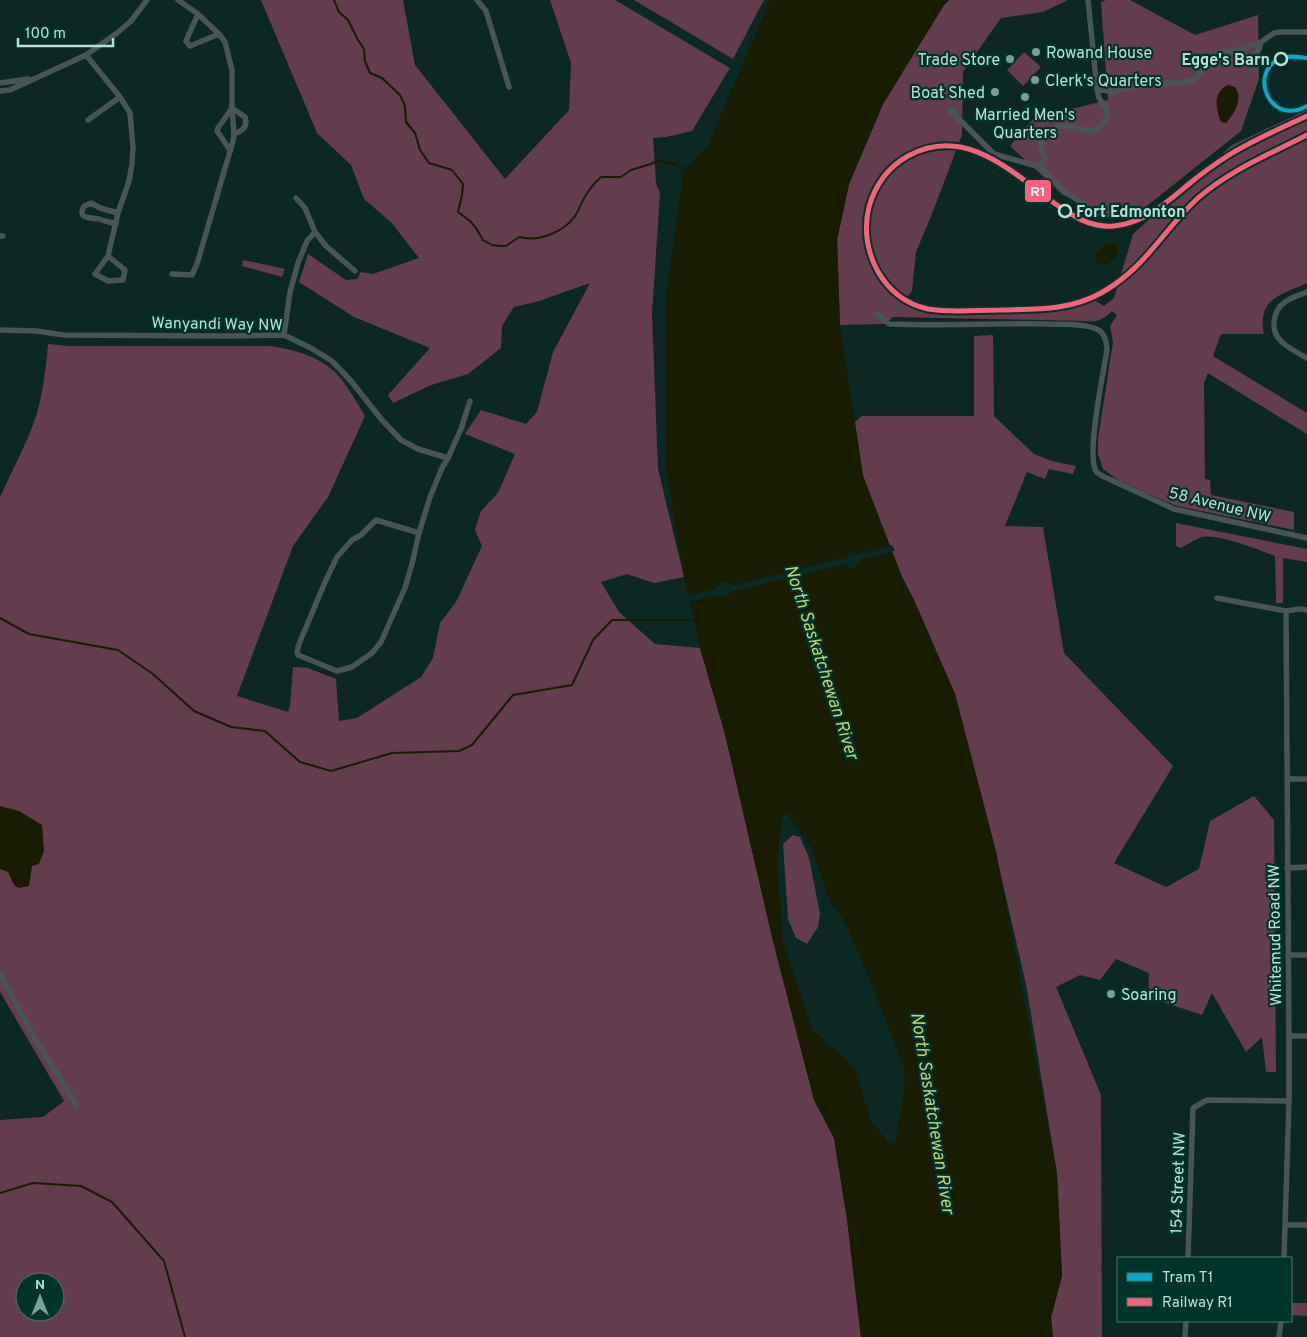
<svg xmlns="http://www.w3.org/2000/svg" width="1307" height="1337" font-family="Overpass,sans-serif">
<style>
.green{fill:#633d4d;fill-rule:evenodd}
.water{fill:#171c03;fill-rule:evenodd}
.pier{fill:#0c2823}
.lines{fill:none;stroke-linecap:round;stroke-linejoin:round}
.stream{stroke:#171c03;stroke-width:2}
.minor{stroke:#495459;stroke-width:5.5}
.rail-1-casing{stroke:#00342a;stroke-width:9}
.rail-1{stroke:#f8607d;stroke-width:5}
.tram-1-casing{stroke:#00342a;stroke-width:8}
.tram-1{stroke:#00a9ce;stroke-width:4}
.poi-dot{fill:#7aa096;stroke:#00342a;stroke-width:2}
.stop-dot{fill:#00342a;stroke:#b6e0d4;stroke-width:2.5}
.labels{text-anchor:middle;stroke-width:4.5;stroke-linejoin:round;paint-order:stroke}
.poi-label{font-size:16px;fill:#b6e0d4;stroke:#00342a;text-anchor:start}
.stop-label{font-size:16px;font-weight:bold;fill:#b6e0d4;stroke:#00342a;text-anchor:end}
.street-label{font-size:16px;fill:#b6e0d4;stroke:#00342a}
.water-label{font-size:18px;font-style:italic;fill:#c3cf79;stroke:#00342a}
.line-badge{stroke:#00342a;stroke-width:2}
.badge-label{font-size:14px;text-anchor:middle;font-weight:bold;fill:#fff}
</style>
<rect width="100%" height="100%" fill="#0c2823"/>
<path class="green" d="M261,0H403L415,65L505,179L569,110L571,63L550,0H615L730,68L692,131L666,137L653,138L656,183L660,193L652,313L658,469L684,577L654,583L627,574L601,582L619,612L655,644L700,648L725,734L773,941L814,1100L834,1138L847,1219L861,1337H0V1120L43,1117L64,1101L0,992V497C12,470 27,444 36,416C43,393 46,368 48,344L68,346H269C293,349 315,355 334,371C344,380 358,404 365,416L328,497L293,546L237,696L288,712L290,706L293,667L308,668L336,679L339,721L357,718L421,677L433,658L440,623L456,602L482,546L475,530L481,511L498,493L515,454L465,434L481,410L526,424L537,412L553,352L590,283L539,301L514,307L502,326L501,348L468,374L431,385L393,403L388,395L430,348L354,317L299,282L308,254L346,280L357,279L361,272L373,274L419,258L391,222L364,199L351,165L317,133ZM25,1282H55V1312H25Z
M634,0H764L733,59Z
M949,0H1068L1043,12L1001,18L963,72L962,135L933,211L916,252L912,291L904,302L910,305L922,310L942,313L1043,312L1069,310L1094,300L1104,306L1114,298L1133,234L1232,145L1307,110V283C1281,295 1257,298 1264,334H1221L1213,356L1307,413V434L1208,373L1204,383L1205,479L1210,480L1211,495L1294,512V530L1177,506L1146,493L1118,480L1103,469L1098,454V439L1113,342L1110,326L1117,315L1112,311C1106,318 1096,323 1087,321L893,317L886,324L840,325L837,240L849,184L883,104L944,5Z
M1106,0H1130L1195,35L1258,15L1259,79L1241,131L1143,209L1122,212H1104L1063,195L1010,146L1034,118L1108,100L1101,2Z
M1024,52L1041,67L1023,86L1007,70Z
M243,260L285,269L282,277L242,266Z
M993,335L994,416L1034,454L1052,461L1076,466L1073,474L1049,469L1045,479L1027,472L1005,526L1043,527L1064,653L1173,766L1114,863L1166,887L1199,869L1210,821L1254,796L1274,820L1276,1072H1266L1262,1037L1246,1052L1212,993L1202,1015L1148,997L1149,973L1116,959L1100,980L1080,975L1056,987L1101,1095L1102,1337H1053L1051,1317L1062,1276L1057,1173L1026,984L994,846L955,694L913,598L902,577L863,476L855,422L862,416H974V336Z
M1176,523L1307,549V562L1283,558V603H1276L1275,556C1260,550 1217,533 1202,537C1195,539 1187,545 1181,548L1176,546Z
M793,835L800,837L809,858L820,914L818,927L807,944L796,938L788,919L783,844Z
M1292,1303H1307V1316L1291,1315Z"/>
<path class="water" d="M770,0H949L944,5L883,104L849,184L837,240L840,325L863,476L902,577L913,598L955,694L996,851L1057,1173L1062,1276L1051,1317L1053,1337H861L847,1219L834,1138L814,1100L773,941L725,734L700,648L684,577L666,468L665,301L684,170L708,146ZM787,813L812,849L831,904L841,915L864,965L904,1067L905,1088L895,1143L888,1142L871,1121L854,1067L813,1030L783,943L777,860L782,818Z
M1228,85L1235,87C1244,98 1234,114 1226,123L1221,122C1216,110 1212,92 1228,85Z
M1107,243L1116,244C1122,255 1110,266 1099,265C1091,256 1098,249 1107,243Z
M0,806L19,811L42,825L44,851L39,864L32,866L29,886L19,888L14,885L8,872L0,869Z"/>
<path class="pier" d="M892,545L895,551L860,560L859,564L853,568H850L846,564L731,592L725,596L719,595L688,602L686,596L716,589L718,584L722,581L728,582L731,586L845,557L851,552L857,554Z"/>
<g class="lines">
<path class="stream" d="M334,0L339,12L348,20L358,40L364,49L365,61L370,73L382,78L400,95L405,106L406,122L415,133L420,150L429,163L452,170L463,184L462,195L458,212L470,221L476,228L483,240L492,245L500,246H506L519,237C538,242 563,233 575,216C578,212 580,207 582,202C587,192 593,184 601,177H621L631,170L651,164L659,160L664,162L678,165L684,170
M0,618L29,634L118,650L153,674L194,711L231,727L265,731L300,762L331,771L392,753L459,751L472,745L513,695L572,685L593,640L612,620H695
M0,1193L33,1183L81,1186L112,1202L164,1261L185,1337"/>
<path class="minor" d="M477,0L486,11L509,87
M198,14L186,41L190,46L219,34
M1261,42C1259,52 1256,56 1247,58L1241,54L1240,50L1261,42L1274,33L1280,32H1307
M86,55L120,97L130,113L133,147L132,164L129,181L118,213L108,256L95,274L108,281L123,280L125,270L108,256
M0,83L28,79
M1097,89L1113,92L1142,84L1180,83L1193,80L1197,77L1209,61L1216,54L1221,52L1240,50
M0,91L10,90L86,55L117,33L131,21L147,0
M950,110L994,154L1040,167L1065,192L1097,213L1111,215L1121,210
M88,120L120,97
M230,150L217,131L218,128L232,108L245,117C248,126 243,131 234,134
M1040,167L1045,159C1042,148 1037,144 1046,134C1051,129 1057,126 1064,126C1077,125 1093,139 1103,123C1107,119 1108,114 1107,109L1099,98L1097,89L1088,0
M296,198L305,208L315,232L326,246L355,271
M116,224C110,222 104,221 99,219C90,217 77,220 84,206L91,203L100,208L118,213
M0,236H3
M172,274L192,275L197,264L233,141L234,134L232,108V70L225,42L219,34L198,14L178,0
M1307,292C1300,295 1292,297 1285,302C1273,310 1270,329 1280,340C1287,348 1298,353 1307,358
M877,314L889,324C942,326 995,323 1047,324C1062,325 1080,323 1094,328C1104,331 1106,339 1107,349C1104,371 1086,454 1096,471C1099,475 1104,477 1109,479L1174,509L1307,538
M0,330L36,331L64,335L230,336L284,335L311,348L332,361L351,381L382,420L401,440L418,449L448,458
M284,335L290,292L298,263L307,241L315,232
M419,533L376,520L361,535L352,540L337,557L325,582L299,644L297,652L298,655L337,671L352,667L372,653L381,642L405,588L412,564L419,533L430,497L442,468L448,458L461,429L470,401
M1217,598L1286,611L1299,609L1307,610
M1288,779H1307
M1287,868L1307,867
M1288,955H1307
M0,974L37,1042L76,1104
M1289,1036H1307
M1286,1225H1307
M1188,1258L1193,1108L1207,1100L1289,1101
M1284,1258L1289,1101V1036L1286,611
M1185,1337L1186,1321
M1279,1337L1281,1321"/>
<defs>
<path id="rail-1" d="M1307,116C1281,128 1253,140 1229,155C1215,164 1201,174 1189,184C1166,203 1145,223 1114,226C1090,228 1073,216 1054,203C1011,171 965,125 908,156C888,167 875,186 869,207C858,250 883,300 928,309C951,313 976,310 1000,310C1035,309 1069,311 1101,293C1145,269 1163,230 1198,198C1230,170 1270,154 1307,135"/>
</defs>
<use href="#rail-1" class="rail-1-casing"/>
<use href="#rail-1" class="rail-1"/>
<defs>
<path id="tram-1" d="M1307,58C1298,57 1288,55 1280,59C1248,72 1269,127 1307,106"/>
</defs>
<use href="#tram-1" class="tram-1-casing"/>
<use href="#tram-1" class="tram-1"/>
</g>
<g class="poi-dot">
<circle cx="1036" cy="52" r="5"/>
<circle cx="1010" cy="59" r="5"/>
<circle cx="1035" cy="80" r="5"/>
<circle cx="995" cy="92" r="5"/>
<circle cx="1025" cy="97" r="5"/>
<circle cx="1111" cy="994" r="5"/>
</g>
<g class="stop-dot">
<circle cx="1281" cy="59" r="6"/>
<circle cx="1065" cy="211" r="6"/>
</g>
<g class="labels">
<g class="poi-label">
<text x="1046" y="58">Rowand House</text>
<text x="1000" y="65" text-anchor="end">Trade Store</text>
<text x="1045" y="86">Clerk's Quarters</text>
<text x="985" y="98" text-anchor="end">Boat Shed</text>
<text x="1025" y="120" text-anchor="middle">Married Men's<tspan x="1025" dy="18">Quarters</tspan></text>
<text x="1121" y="1000">Soaring</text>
</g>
<g class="stop-label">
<text x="1270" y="65">Egge's Barn</text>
<text x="1076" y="217" text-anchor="start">Fort Edmonton</text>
</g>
<g class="street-label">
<text transform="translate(217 323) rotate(1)" y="6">Wanyandi Way NW</text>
<text transform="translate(1220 504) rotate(14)" y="6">58 Avenue NW</text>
<text transform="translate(1274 935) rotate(-91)" y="6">Whitemud Road NW</text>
<text transform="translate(1177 1183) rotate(-88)" y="6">154 Street NW</text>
</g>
<g class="water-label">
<text transform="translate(822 662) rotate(72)" y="6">North Saskatchewan River</text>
<text transform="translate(933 1113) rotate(81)" y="6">North Saskatchewan River</text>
</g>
</g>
<rect class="line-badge" x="1024" y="179" width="28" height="24" rx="5" fill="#f8607d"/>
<g class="badge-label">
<text x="1038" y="196">R1</text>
</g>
<rect x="1117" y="1257" width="175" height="65" fill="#00342a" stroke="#49796e"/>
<rect x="1127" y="1273" width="25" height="8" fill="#00a9ce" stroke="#49796e"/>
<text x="1162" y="1282" font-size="15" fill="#b6e0d4">Tram T1</text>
<rect x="1127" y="1298" width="25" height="8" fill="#f8607d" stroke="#49796e"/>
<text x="1162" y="1307" font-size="15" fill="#b6e0d4">Railway R1</text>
<g transform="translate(40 1297)"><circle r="24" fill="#00342a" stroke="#49796e"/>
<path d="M0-4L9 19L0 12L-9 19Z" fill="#7aa096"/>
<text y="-8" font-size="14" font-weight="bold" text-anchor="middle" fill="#b6e0d4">N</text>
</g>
<path d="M18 38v8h95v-8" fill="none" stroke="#b6e0d4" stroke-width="2.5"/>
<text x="25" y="38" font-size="15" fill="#b6e0d4" stroke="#00342a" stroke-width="4" paint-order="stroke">100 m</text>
</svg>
